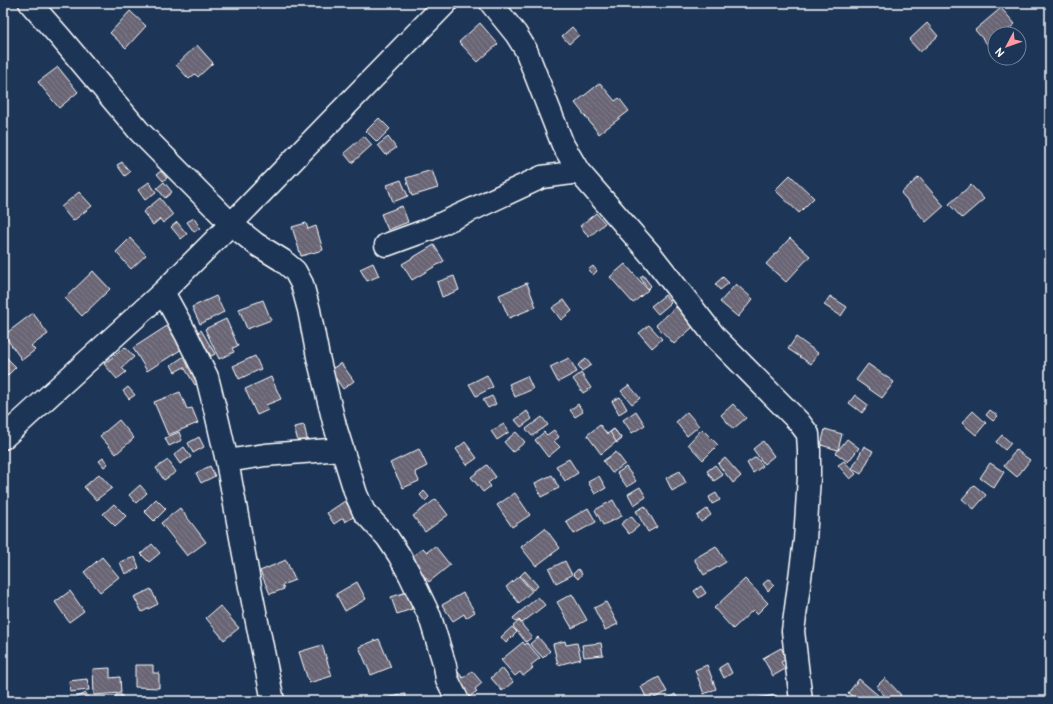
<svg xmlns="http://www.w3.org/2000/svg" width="1053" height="704" font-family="Pangolin,sans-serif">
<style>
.building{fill:url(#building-back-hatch);stroke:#fff}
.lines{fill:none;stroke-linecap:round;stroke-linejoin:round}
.minor-casing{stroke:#fff;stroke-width:25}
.minor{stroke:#1d3557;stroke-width:22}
</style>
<defs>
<pattern id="building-back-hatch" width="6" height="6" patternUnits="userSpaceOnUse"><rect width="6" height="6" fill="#696574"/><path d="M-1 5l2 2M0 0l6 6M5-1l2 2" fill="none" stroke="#807c89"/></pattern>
</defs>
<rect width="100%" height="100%" fill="#1d3557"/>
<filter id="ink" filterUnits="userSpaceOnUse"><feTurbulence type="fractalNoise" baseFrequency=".025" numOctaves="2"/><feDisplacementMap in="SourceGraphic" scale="8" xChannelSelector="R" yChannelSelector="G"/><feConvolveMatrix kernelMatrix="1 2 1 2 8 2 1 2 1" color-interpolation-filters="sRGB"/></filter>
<g filter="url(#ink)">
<path class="building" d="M1001,8L1015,24L1003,34H995V41L989,46L975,30Z
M130,11L146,26L126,48L110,33Z
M480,23L498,44L478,62L459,42Z
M927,23L938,36L920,52L909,40Z
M572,27L579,35L569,44L562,36Z
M197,45L213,63L198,77L195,74L189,79L176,65Z
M58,67L78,92L59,108L38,82Z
M600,83L615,101L619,98L629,111L599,134L575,103Z
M379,118L390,129L377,142L366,131Z
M364,136L372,145L352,163L344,153Z
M388,137L396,148L386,155L378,145Z
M122,162L130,172L125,176L117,165Z
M432,170L438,188L412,196L406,178Z
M161,171L167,178L163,181L157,174Z
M790,175L814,198L799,213L775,190Z
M919,177L944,206L926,222L901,193Z
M401,180L408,196L393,202L387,185Z
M149,182L156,192L145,200L138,190Z
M164,182L172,192L165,198L157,188Z
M971,185L984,199L962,218L949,204Z
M79,192L92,206L73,221L61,207Z
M160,198L173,215L163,223L160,219L153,225L143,212Z
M402,206L408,222L388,230L381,214Z
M596,213L605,223L589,237L580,226Z
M194,218L200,228L194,232L187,222Z
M177,222L187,234L181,239L171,227Z
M306,223L308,229L316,226L323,250L301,256L292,227Z
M130,238L146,255L131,269L116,252Z
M790,238L810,256L786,282L766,264Z
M434,245L444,261L412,280L402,264Z
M373,263L379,276L367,281L360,269Z
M625,264L648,290L633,303L610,277Z
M593,266L597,271L593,275L588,270Z
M93,271L110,289L82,316L65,298Z
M643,275L651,286L648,289L640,277Z
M454,276L459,290L442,297L437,282Z
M723,277L729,283L720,290L715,284Z
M527,283L536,307L509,318L499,295Z
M736,284L753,299L738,317L720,302Z
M665,295L671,303L658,314L651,306Z
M216,296L224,312L200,324L192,307Z
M830,296L847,307L841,316L824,305Z
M263,300L271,320L247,329L239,309Z
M564,300L572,311L561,320L552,308Z
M676,307L694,326L674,344L656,325Z
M33,313L48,334L31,346L35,350L22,360L4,335Z
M226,319L238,346L232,348L234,352L219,359L205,329Z
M649,325L662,339L652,348L639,333Z
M167,326L182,349L147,371L133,348Z
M201,330L215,354L211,356L197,333Z
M796,337L818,353L811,364L788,349Z
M125,347L134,357L122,368L126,372L117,379L104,364Z
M3,354L16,367L7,376L3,371Z
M186,355L202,380L195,385L184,367L175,372L171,365Z
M255,356L261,369L239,379L233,366Z
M569,358L577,372L558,382L550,367Z
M586,359L591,365L582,371L578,365Z
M341,363L354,381L343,389L330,370Z
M868,364L894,382L882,398L856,380Z
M581,373L591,388L583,393L573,379Z
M487,375L493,387L476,396L469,384Z
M527,376L533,389L515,397L509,384Z
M271,377L281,399L266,405L268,410L257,415L245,389Z
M629,385L640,398L632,404L621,391Z
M128,387L135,395L129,399L123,391Z
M180,392L187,409L192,408L198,423L168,435L154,402Z
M855,395L868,405L862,413L849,403Z
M492,396L496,404L488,408L483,400Z
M620,397L627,409L619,414L612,401Z
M578,404L583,412L575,417L570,410Z
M733,404L746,418L733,429L721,415Z
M990,410L998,416L993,421L986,415Z
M527,411L532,419L521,427L515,420Z
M636,411L645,425L632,433L623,420Z
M973,411L986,423L976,435L962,423Z
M687,412L699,426L687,436L676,422Z
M542,417L548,425L532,436L526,429Z
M119,420L134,438L116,454L100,436Z
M504,424L509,432L497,440L491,431Z
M304,425L308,442L299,445L294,427Z
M600,425L607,434L614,429L621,438L601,454L587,435Z
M614,429L622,439L617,443L610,432Z
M702,429L718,445L703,460L688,444Z
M825,429L842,434L838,450L821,445Z
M554,430L559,437L554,441L560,447L548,457L535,440L544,432L547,435Z
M179,432L182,440L169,446L165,438Z
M516,432L525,442L513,452L504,442Z
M1002,435L1011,443L1005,450L996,442Z
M199,437L204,447L193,453L188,443Z
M847,439L859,448L848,462L836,453Z
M763,441L774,456L764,464L753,449Z
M465,442L477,458L467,465L456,449Z
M864,446L873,451L861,474L852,469Z
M184,447L191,457L180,464L174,455Z
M419,449L427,466L415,472L419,481L403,488L390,463Z
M1016,450L1030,460L1017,477L1004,466Z
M616,452L625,464L612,473L603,461Z
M756,457L763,466L753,473L747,463Z
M103,458L108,464L104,467L99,461Z
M725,458L741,476L733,483L718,464Z
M569,459L578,473L565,481L556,466Z
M168,460L176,472L164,480L156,468Z
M844,461L856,474L850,479L838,465Z
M990,463L1004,472L994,488L980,478Z
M487,465L496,477L488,483L491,486L483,492L471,477Z
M715,465L723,475L714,481L707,471Z
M210,466L215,476L201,483L196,473Z
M626,467L636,481L627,487L617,473Z
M680,471L686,483L672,491L666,478Z
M99,474L112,488L96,500L84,487Z
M552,475L559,488L541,497L535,483Z
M599,476L606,488L595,494L588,482Z
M140,485L147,493L136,503L129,495Z
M974,485L986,495L974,509L962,499Z
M640,487L646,497L634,505L628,494Z
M424,491L429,497L425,501L420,495Z
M515,493L530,515L512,527L497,505Z
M716,493L720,500L712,504L709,497Z
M156,499L166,509L154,521L144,511Z
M436,499L448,515L425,532L413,516Z
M613,500L622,516L603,525L595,510Z
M345,501L355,516L345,522L343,518L334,524L327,513Z
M114,504L126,516L115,526L103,514Z
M645,506L657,527L648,532L636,511Z
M180,508L206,542L187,556L161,523Z
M588,508L596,522L574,534L566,521Z
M707,509L711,515L701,522L697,516Z
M631,516L639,526L629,534L621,524Z
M545,528L560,548L536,566L521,547Z
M152,544L160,553L149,562L141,554Z
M435,546L450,565L429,582L412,561L415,559L413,556L423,548L427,552Z
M716,546L726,562L704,575L694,559Z
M102,557L119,577L100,592L84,572Z
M135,557L139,568L125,574L120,562Z
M286,560L295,580L282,585L284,589L270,594L260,571Z
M565,561L572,575L556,583L549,569Z
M578,569L582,574L578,579L573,574Z
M525,571L538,586L533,590L520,576Z
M519,576L532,591L519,603L506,587Z
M745,579L768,603L757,614L753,610L733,629L714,608Z
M769,579L774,585L768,591L763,584Z
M357,582L366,599L345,611L336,594Z
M701,586L706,593L699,598L694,591Z
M151,589L158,604L142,612L134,597Z
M70,591L84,611L69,622L55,602Z
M407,592L412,609L397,614L391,597Z
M463,593L475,612L466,618L464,614L453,621L442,605Z
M572,594L587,620L572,628L557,602Z
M538,597L545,605L522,623L519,620L516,622L513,618Z
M606,602L618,624L605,630L594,608Z
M220,606L239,628L224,640L206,618Z
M519,621L532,637L526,642L513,626Z
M512,627L517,632L506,643L501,637Z
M538,637L550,651L543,658L530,644Z
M379,639L391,667L371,675L359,647Z
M565,641L566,645L577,643L581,659L558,665L553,644Z
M523,642L525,645L527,643L540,658L531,665L533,668L523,676L520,672L515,676L501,660Z
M601,643L603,655L584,657L582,645Z
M322,645L332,676L309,683L299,652Z
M781,648L787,659L781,662L785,669L773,676L763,658Z
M727,663L732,673L724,678L719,668Z
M135,665H153V673H159V688L135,687Z
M707,665L716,689L704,694L695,670Z
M110,668V678L120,677L121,693L94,695L93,669Z
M502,668L513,682L502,691L491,678Z
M472,671L482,683L475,689L477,691L468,698L452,678L458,672L463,678Z
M659,677L667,692L648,701L641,687Z
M885,678L901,695L895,701H890L876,687Z
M87,679L89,690L70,692L69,681Z
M859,679L879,696L875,701H858L848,693Z
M86,693L91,701H79L77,697Z
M405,694L407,701H372Z
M675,694L679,701H664Z
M116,695H122V700H116Z
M776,695L777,701H758V698Z
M260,696L261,701H244L243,698Z
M369,698L370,701H355Z"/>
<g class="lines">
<defs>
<path id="minor" d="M30,3L60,37L139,131L231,224L256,244L282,260L295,271L302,284L309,310L318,357L335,426L356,494L364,512L387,537L399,555L410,575L430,617L445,666L447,679L458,701
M491,3L516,34L526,50L563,145L579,172L652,256L716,338L799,422L808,434L809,450V477L805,540L793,631L801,701
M386,245L430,229L542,177L579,172
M163,292L186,334L207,377L216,413L227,461L250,587L273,701
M3,438L163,292L231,224L446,3
M227,461L265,455L342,449"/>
</defs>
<use href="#minor" class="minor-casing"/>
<use href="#minor" class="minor"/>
</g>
</g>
<rect width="1053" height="704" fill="none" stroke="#1d3557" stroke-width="16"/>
<rect x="8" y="8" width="1037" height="688" fill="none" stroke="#fff" stroke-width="1.5" filter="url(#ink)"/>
<g transform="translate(1007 46) rotate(229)"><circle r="19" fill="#1d3557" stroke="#77869a"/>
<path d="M0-3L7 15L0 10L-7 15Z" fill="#ff9aa2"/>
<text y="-6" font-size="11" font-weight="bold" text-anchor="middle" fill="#ffffff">N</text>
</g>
</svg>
